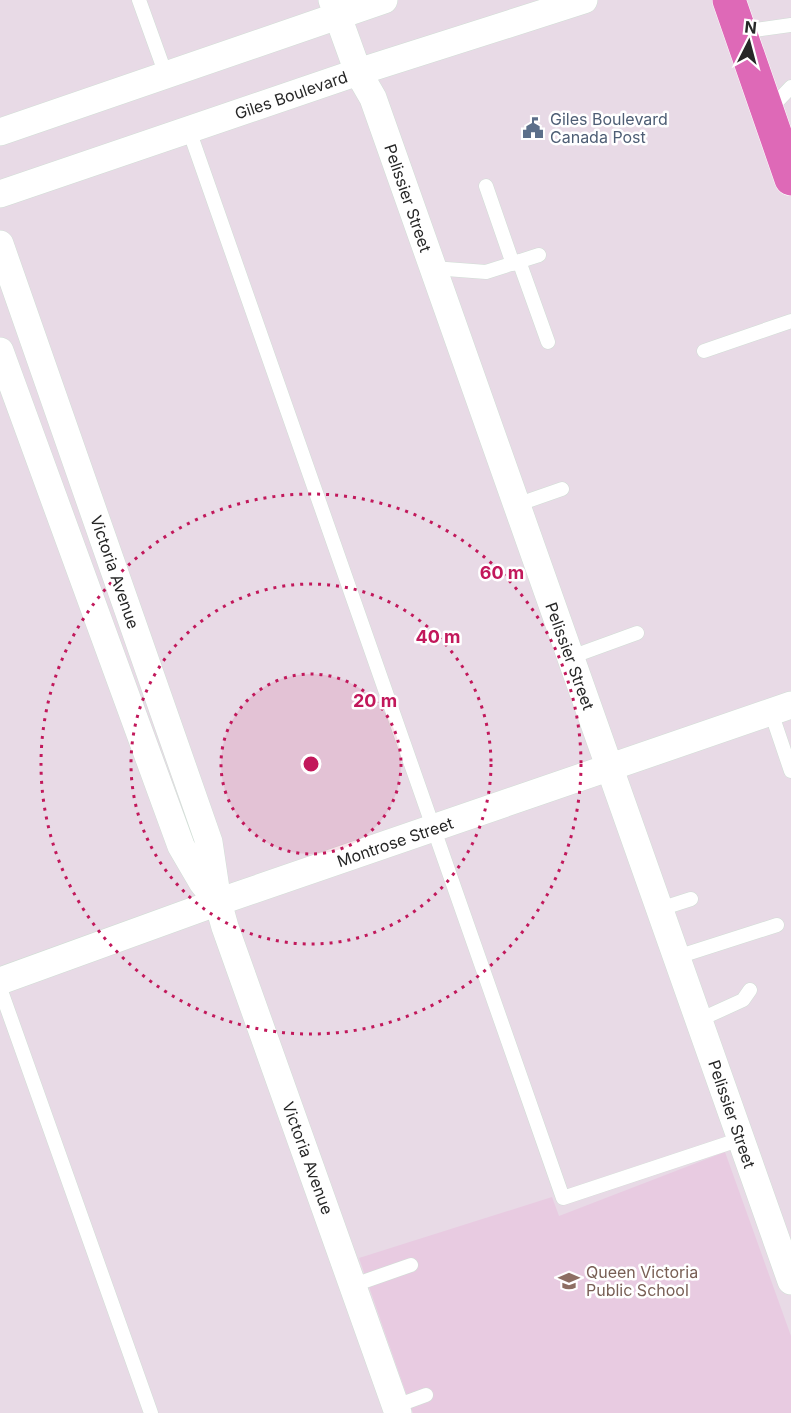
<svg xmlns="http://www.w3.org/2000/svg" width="791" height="1413" font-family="Inter,sans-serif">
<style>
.education{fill:#e8cbe1}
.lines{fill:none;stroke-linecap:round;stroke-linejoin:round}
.lane-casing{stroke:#d0ded5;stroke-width:15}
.street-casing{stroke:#d0ded5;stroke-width:28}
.primary-casing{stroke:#fff;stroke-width:34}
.lane{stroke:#fff;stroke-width:14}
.street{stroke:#fff;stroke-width:27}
.primary{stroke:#de69b7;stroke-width:33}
.ring{fill:none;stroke:#c2185b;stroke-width:3;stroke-dasharray:3 6}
.labels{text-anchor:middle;stroke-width:5;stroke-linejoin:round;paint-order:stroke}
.street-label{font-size:16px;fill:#272727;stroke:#fff}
.service-label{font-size:16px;fill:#4e5e75;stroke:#fff;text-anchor:start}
.education-label{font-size:16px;fill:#785e54;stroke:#fff;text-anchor:start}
.centre{fill:#c2185b;stroke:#fff;stroke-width:3}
.ring-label{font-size:18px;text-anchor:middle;font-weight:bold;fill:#c2185b;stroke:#fff;stroke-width:5;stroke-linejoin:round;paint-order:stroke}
</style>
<rect width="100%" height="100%" fill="#e8dae6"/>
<path class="education" d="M725,1152L791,1336V1413H413L359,1258L552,1197L559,1216Z"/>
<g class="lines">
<defs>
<path id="lane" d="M139,0L166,75
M740,32L791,25
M768,111L791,87
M189,130L563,1198L741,1139
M486,186L513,264
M519,261L548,342
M433,268L486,272L539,255
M704,351L791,321
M516,505L562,489
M571,657L637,633
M771,712L791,771
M660,909L691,899
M677,957L777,925
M0,988L151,1413
M699,1020L743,1000L750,990
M354,1285L411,1265
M396,1406L426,1395"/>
<path id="street" d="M332,0L358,72L373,98L791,1281
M0,132L384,0
M0,194L358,72L584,0
M0,244L209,842L218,902L225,927L398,1413
M0,351L181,846L202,882L214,897
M0,981L218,902L791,705"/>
<path id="primary" d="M729,0L791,179"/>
</defs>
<use href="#lane" class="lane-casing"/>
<use href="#street" class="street-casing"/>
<use href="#primary" class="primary-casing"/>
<use href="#lane" class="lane"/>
<use href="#street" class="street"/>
<use href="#primary" class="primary"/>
</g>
<circle cx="311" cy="764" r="90" fill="#c2185b" fill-opacity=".12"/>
<g class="ring">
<circle cx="311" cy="764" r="90"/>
<circle cx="311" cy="764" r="180"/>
<circle cx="311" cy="764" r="270"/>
</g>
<defs>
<symbol id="civic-bare" viewBox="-9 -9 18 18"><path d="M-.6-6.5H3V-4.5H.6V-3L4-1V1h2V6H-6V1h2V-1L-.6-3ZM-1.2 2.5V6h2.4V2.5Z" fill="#5c6f8a" stroke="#fff" stroke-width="2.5" paint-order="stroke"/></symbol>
<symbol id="school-bare" viewBox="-9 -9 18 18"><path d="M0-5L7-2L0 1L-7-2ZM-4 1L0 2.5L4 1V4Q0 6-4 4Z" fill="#8d6e63" stroke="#fff" stroke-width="2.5" paint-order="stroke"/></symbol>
</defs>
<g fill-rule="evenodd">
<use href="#civic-bare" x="518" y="113" width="30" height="30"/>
<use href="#school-bare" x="554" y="1266" width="30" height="30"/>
</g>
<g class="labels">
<g class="street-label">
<text transform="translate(291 95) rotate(-19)" y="6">Giles Boulevard</text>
<text transform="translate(408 198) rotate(71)" y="6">Pelissier Street</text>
<text transform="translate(115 572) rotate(71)" y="6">Victoria Avenue</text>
<text transform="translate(570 656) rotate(70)" y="6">Pelissier Street</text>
<text transform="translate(395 842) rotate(-19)" y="6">Montrose Street</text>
<text transform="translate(732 1114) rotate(71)" y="6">Pelissier Street</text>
<text transform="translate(308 1158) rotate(70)" y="6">Victoria Avenue</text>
</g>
<g class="service-label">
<text x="550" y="125">Giles Boulevard<tspan x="550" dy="18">Canada Post</tspan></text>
</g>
<g class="education-label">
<text x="586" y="1278">Queen Victoria<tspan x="586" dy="18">Public School</tspan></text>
</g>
</g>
<circle cx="311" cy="764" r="9" class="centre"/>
<g class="ring-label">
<text x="502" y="579">60 m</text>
<text x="438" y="643">40 m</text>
<text x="375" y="707">20 m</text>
</g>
<g transform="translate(749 42) rotate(6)" stroke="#ffffff" stroke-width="4.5" paint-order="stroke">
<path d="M0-4.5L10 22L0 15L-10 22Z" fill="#272727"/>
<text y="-9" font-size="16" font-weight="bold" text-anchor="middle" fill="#272727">N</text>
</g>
</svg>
